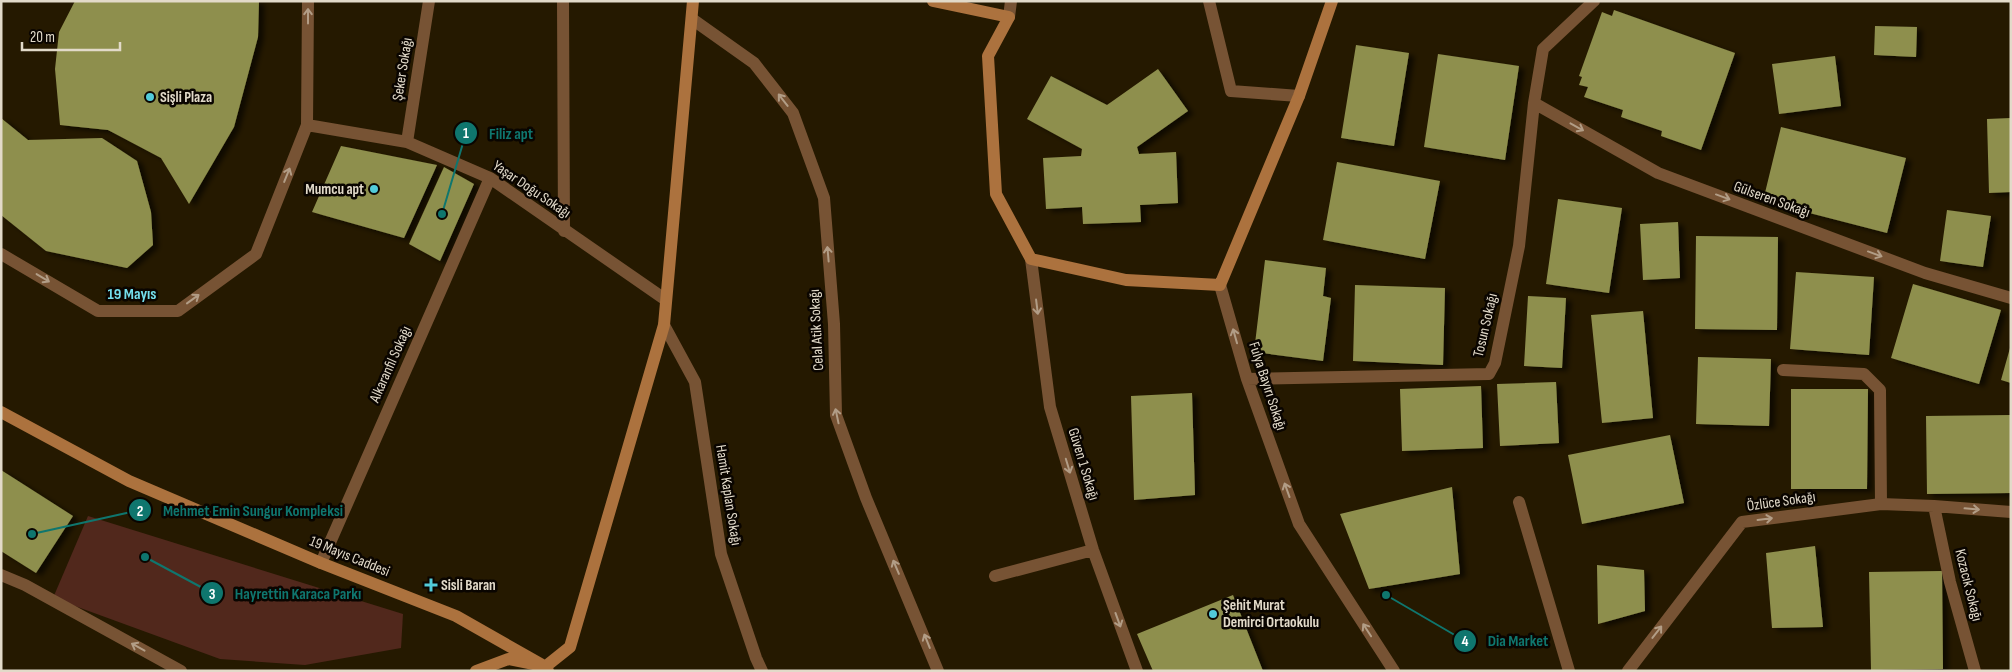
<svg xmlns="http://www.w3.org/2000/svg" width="2012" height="672" font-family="'Sofia Sans Condensed',sans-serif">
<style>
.green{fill:#51281c}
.building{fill:#8e8f4e;filter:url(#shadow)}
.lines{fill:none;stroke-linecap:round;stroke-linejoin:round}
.lane{stroke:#775334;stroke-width:12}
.street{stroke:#775334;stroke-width:12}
.secondary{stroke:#ac723e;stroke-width:12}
.oneway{stroke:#b29d86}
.poi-dot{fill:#52cbd9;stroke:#0a0500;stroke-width:2}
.labels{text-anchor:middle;stroke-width:5;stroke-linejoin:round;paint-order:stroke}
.street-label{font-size:15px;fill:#e2dac9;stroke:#0a0500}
.poi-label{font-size:15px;font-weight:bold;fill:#e2dac9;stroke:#0a0500;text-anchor:start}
.neighbourhood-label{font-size:16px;font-weight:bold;fill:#74dfec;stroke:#0a0500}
.leader{fill:none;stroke:#0f766e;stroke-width:2}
.callout-dot{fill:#0f766e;stroke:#0a0500;stroke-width:2}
.mark-label{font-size:15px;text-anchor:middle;font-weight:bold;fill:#fff}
.callout-label{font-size:16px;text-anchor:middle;font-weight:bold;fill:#0f766e;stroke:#0a0500;stroke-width:5;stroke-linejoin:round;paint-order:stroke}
</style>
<defs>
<filter id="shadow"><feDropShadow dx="5.5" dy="3" stdDeviation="2.5" flood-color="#0009"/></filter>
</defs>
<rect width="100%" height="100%" fill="#251900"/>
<path class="green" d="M88,516L403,614L401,648L305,665L220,659L53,598Z"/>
<path class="building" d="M75,1H259L258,37L234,127L189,204L161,158L108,130L60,125L55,69L59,32Z
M1614,10L1735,53L1701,150L1661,136L1662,131L1621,117L1623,110L1584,97L1588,87L1579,85L1582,77L1579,76L1602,12L1612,16Z
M1875,26L1917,27L1916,57L1874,55Z
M1356,45L1409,53L1394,146L1341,138Z
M1438,54L1519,66L1505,160L1424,147Z
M1835,56L1841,106L1779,114L1772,64Z
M1158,69L1188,111L1137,147L1139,154L1176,152L1178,203L1140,205L1141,222L1083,224L1082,207L1046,209L1043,158L1081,156L1082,149L1027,119L1051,76L1107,105Z
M1,118L28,140L102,138L137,161L151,212L153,245L127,268L46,251L1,215Z
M2011,118V192L1989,193L1987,119Z
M1781,127L1906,158L1887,233L1763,201Z
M341,146L437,165L404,238L312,212Z
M1337,162L1440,181L1425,259L1323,240Z
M444,167L474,184L440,261L409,244Z
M1558,199L1622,208L1609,293L1546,284Z
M1947,210L1991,216L1983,267L1940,261Z
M1678,222L1680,278L1643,280L1640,224Z
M1696,236L1778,237L1777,330L1695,329Z
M1265,260L1326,268L1323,296L1331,298L1323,361L1254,352Z
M1796,272L1874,277L1869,355L1790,349Z
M1913,284L2001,310L1979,384L1891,358Z
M1355,285L1445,288L1443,365L1353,361Z
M1528,296L1566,298L1562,368L1524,366Z
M1643,311L1653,418L1602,423L1591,315Z
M2010,348H2011V383L2001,380Z
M1698,357L1771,359L1769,426L1696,424Z
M1556,382L1559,443L1500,446L1497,384Z
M1481,386L1483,448L1402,451L1400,389Z
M1791,389H1868L1867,489H1791Z
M1192,393L1195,495L1134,500L1131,396Z
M2011,415V493L1927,494L1926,416Z
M1670,435L1684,503L1582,524L1568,455Z
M1,470L73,516L36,573L1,551Z
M1452,487L1460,574L1369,589L1340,514Z
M1815,546L1823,627L1772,628L1766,553Z
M1597,565L1644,570L1645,611L1598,624Z
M1942,571L1943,669L1871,670L1869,572Z
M1233,595L1263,671H1153L1137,634Z"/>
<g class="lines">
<path class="lane" d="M1783,370L1864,374L1880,390L1881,504"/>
<path class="street" d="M563,1L564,231
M1209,1L1231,91L1299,96
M1009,17L1011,1
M692,19L754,63L793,113L824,198L834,324L836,415L866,498L938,671
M1534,103L1658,173L1925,273L2011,298
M307,125L407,142L490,178L666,300
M407,142L429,1
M1,254L98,311H178L256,254L307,125L308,1
M1031,259L1050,407L1093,550L1137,671
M1220,285L1247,379L1299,524L1394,671
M664,325L695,382L721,554L756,658L762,671
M1247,379L1489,374L1495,363L1519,246L1534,103L1543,49L1594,1
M1519,502L1569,671
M1934,506L1950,582L1975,671
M321,563L490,178
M1,575L25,585L181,671
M995,576L1093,550
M1628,671L1742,522L1881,504L1934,506L2011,512"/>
<path class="secondary" d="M933,1L1009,17L988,56L996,194L1031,259L1126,280L1220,285L1299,96L1332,1
M1,412L129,481L321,563L456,616L544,666L548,671
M476,671L508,659L534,664
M540,671L570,647L664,325L693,1"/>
</g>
<defs><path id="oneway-shaft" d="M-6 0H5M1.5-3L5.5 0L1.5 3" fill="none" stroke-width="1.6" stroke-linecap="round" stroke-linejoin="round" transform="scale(1.25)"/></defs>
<g class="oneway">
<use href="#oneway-shaft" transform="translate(308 16) rotate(-90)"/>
<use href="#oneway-shaft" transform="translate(783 100) rotate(-128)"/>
<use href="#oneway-shaft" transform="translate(1577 127) rotate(29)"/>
<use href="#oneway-shaft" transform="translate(287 175) rotate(-68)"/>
<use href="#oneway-shaft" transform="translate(1723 197) rotate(20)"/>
<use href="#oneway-shaft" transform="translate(828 254) rotate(-95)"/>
<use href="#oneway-shaft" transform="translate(1875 254) rotate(20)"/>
<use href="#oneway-shaft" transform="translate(43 278) rotate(31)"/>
<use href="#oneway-shaft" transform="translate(193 299) rotate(-36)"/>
<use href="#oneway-shaft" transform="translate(1037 307) rotate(83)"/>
<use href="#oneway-shaft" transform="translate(1235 336) rotate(-106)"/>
<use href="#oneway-shaft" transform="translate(837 416) rotate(-102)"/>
<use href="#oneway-shaft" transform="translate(1068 466) rotate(73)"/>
<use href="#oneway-shaft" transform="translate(1287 490) rotate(-110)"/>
<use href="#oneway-shaft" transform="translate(1972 509) rotate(5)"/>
<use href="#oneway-shaft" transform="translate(1765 519) rotate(-7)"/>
<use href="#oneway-shaft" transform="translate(896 567) rotate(-113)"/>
<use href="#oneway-shaft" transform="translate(1118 620) rotate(70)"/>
<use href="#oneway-shaft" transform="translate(1367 630) rotate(-123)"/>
<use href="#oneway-shaft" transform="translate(1657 632) rotate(-52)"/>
<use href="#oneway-shaft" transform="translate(927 641) rotate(-112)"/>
<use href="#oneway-shaft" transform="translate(138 647) rotate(-151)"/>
</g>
<g class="poi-dot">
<circle cx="150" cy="97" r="5"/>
<circle cx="374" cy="189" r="5"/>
<path d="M428.5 577.5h5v5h5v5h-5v5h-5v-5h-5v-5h5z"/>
<circle cx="1213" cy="614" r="5"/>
</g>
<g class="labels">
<g class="street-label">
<text transform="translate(402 69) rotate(-81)" y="5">Şeker Sokağı</text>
<text transform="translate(532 189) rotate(34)" y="5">Yaşar Doğu Sokağı</text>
<text transform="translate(1772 199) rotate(20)" y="5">Gülseren Sokağı</text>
<text transform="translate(1485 325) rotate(-77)" y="5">Tosun Sokağı</text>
<text transform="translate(816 330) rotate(-93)" y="5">Celal Atik Sokağı</text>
<text transform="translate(390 364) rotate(-66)" y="5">Alkaranfil Sokağı</text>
<text transform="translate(1268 386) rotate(72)" y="5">Fulya Bayırı Sokağı</text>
<text transform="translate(1084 464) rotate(73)" y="5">Güven 1 Sokağı</text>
<text transform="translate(729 495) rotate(81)" y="5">Hamit Kaplan Sokağı</text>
<text transform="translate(1781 501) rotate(-8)" y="5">Özlüce Sokağı</text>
<text transform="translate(350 556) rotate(22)" y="5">19 Mayıs Caddesi</text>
<text transform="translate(1969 585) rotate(76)" y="5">Kozacık Sokağı</text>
</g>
<g class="poi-label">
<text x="160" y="102">Sişli Plaza</text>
<text x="364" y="194" text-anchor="end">Mumcu apt</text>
<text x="441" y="590">Sisli Baran</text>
<text x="1223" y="610">Şehit Murat<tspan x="1223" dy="17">Demirci Ortaokulu</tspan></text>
</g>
<g class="neighbourhood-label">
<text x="132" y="299">19 Mayıs</text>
</g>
</g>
<path class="leader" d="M442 214L466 133M32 534L140 510M145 557L212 593M1386 595L1465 641"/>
<g class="callout-dot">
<circle cx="442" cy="214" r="5"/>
<circle cx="32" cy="534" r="5"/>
<circle cx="145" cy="557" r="5"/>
<circle cx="1386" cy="595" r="5"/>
<circle cx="466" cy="133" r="12"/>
<circle cx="140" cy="510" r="12"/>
<circle cx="212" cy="593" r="12"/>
<circle cx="1465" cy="641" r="12"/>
</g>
<g class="mark-label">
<text x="466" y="138">1</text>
<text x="140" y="516">2</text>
<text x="212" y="599">3</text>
<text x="1465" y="646">4</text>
</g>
<g class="callout-label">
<text x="511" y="139">Filiz apt</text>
<text x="253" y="516">Mehmet Emin Sungur Kompleksi</text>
<text x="298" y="599">Hayrettin Karaca Parkı</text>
<text x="1518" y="646">Dia Market</text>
</g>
<rect width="2012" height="672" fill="none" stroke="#e2dac9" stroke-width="5"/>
<path d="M22 42v8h98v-8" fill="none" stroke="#e2dac9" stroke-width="2.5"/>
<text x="30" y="42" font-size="15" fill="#e2dac9" stroke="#0a0500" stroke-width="4" paint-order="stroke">20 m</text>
</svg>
